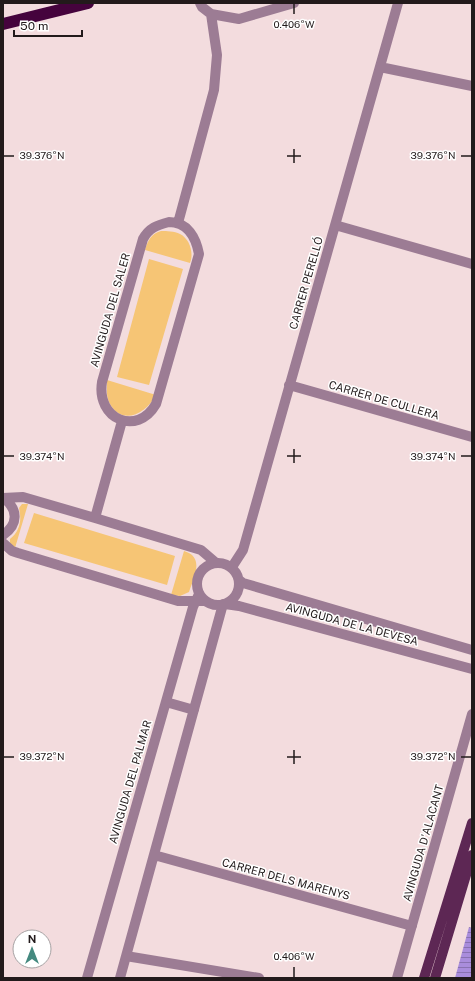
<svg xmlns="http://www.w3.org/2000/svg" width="475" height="981" font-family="'Public Sans',sans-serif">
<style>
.grass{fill:#f6c575}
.water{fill:url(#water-rules)}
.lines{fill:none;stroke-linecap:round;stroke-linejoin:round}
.minor{stroke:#9c7c94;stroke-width:10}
.major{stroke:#5d2754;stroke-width:10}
.highway{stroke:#45033d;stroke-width:12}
.ticks{fill:none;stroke:#221a1b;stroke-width:1.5}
.labels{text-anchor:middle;stroke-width:3;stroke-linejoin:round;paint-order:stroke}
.street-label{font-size:11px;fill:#221a1b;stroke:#fff}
.ticks-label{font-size:10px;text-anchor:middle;fill:#221a1b;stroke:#fff;stroke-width:3;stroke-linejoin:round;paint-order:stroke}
</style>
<defs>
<pattern id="water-rules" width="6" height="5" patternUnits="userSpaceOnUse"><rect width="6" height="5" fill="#a98ddc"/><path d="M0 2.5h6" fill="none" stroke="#8972b2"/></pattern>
</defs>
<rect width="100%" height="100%" fill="#f3dcde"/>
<path class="grass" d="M161,231C167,231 174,231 180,234C190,239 194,253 190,263L145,250C148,240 151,234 161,231Z
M149,259L183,269L149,385L117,377Z
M107,380L156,395C146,414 121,427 109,402C106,395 107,388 107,380Z
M22,504H28L15,548L10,545V539C20,531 22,520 19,508Z
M34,513L175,556L167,585L24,543Z
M184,551C205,557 194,577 189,592L180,596L171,595Z"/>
<path class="water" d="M469,927L472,928V978H455Z"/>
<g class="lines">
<path class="minor" d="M211,14L239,19L294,3
M380,67L472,86
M169,222C188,222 196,238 199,254L156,404C137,437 96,419 102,382L143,239C149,228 157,225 169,222Z
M178,223L214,90L217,55L211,14L202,7L200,3
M335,225L472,264
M289,385L472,437
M3,498L23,497L95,518L201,550L215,562
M3,498C19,509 18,525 3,535
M95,518L122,421
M3,543L12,551L18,553L178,601H204
M197 584a21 21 0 1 1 42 0a21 21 0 1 1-42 0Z
M232,567L243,550L398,3
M239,580L243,583L472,650
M225,604L239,606L472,669
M166,702L194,710
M154,855L412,926
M126,956L259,978
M87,978L193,607L199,594
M120,978L223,604
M397,978L472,714"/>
<path class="major" d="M424,978L472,823
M435,978L472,855"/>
<path class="highway" d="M3,24L88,3"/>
</g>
<path class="ticks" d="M294,4V14M294,149V163M4,156H14M287,156H301M461,156H471M294,449V463M4,456H14M287,456H301M461,456H471M294,750V764M4,757H14M287,757H301M461,757H471M294,967V977"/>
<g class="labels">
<g class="street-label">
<text transform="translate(306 283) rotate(-74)" y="4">CARRER PERELLÓ</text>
<text transform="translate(110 310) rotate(-74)" y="4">AVINGUDA DEL SALER</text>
<text transform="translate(384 400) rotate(16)" y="4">CARRER DE CULLERA</text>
<text transform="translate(352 624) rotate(15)" y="4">AVINGUDA DE LA DEVESA</text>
<text transform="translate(130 782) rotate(-74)" y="4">AVINGUDA DEL PALMAR</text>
<text transform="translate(423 843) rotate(-74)" y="4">AVINGUDA D'ALACANT</text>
<text transform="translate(286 879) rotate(15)" y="4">CARRER DELS MARENYS</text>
</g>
</g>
<g class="ticks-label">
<text x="294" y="28">0.406°W</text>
<text x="42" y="159">39.376°N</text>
<text x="433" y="159">39.376°N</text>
<text x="42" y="460">39.374°N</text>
<text x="433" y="460">39.374°N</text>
<text x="42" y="760">39.372°N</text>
<text x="433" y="760">39.372°N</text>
<text x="294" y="960">0.406°W</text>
</g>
<rect width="475" height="981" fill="none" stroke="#221a1b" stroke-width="8"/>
<g transform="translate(32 949)"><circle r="19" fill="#ffffff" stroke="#a7a3a4"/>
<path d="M0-3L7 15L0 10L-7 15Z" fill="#44897f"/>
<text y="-6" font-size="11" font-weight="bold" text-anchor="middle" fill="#221a1b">N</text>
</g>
<path d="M14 30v6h68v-6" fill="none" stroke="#221a1b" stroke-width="2"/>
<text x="20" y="30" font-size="12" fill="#221a1b" stroke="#ffffff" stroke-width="3" paint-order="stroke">50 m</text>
</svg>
